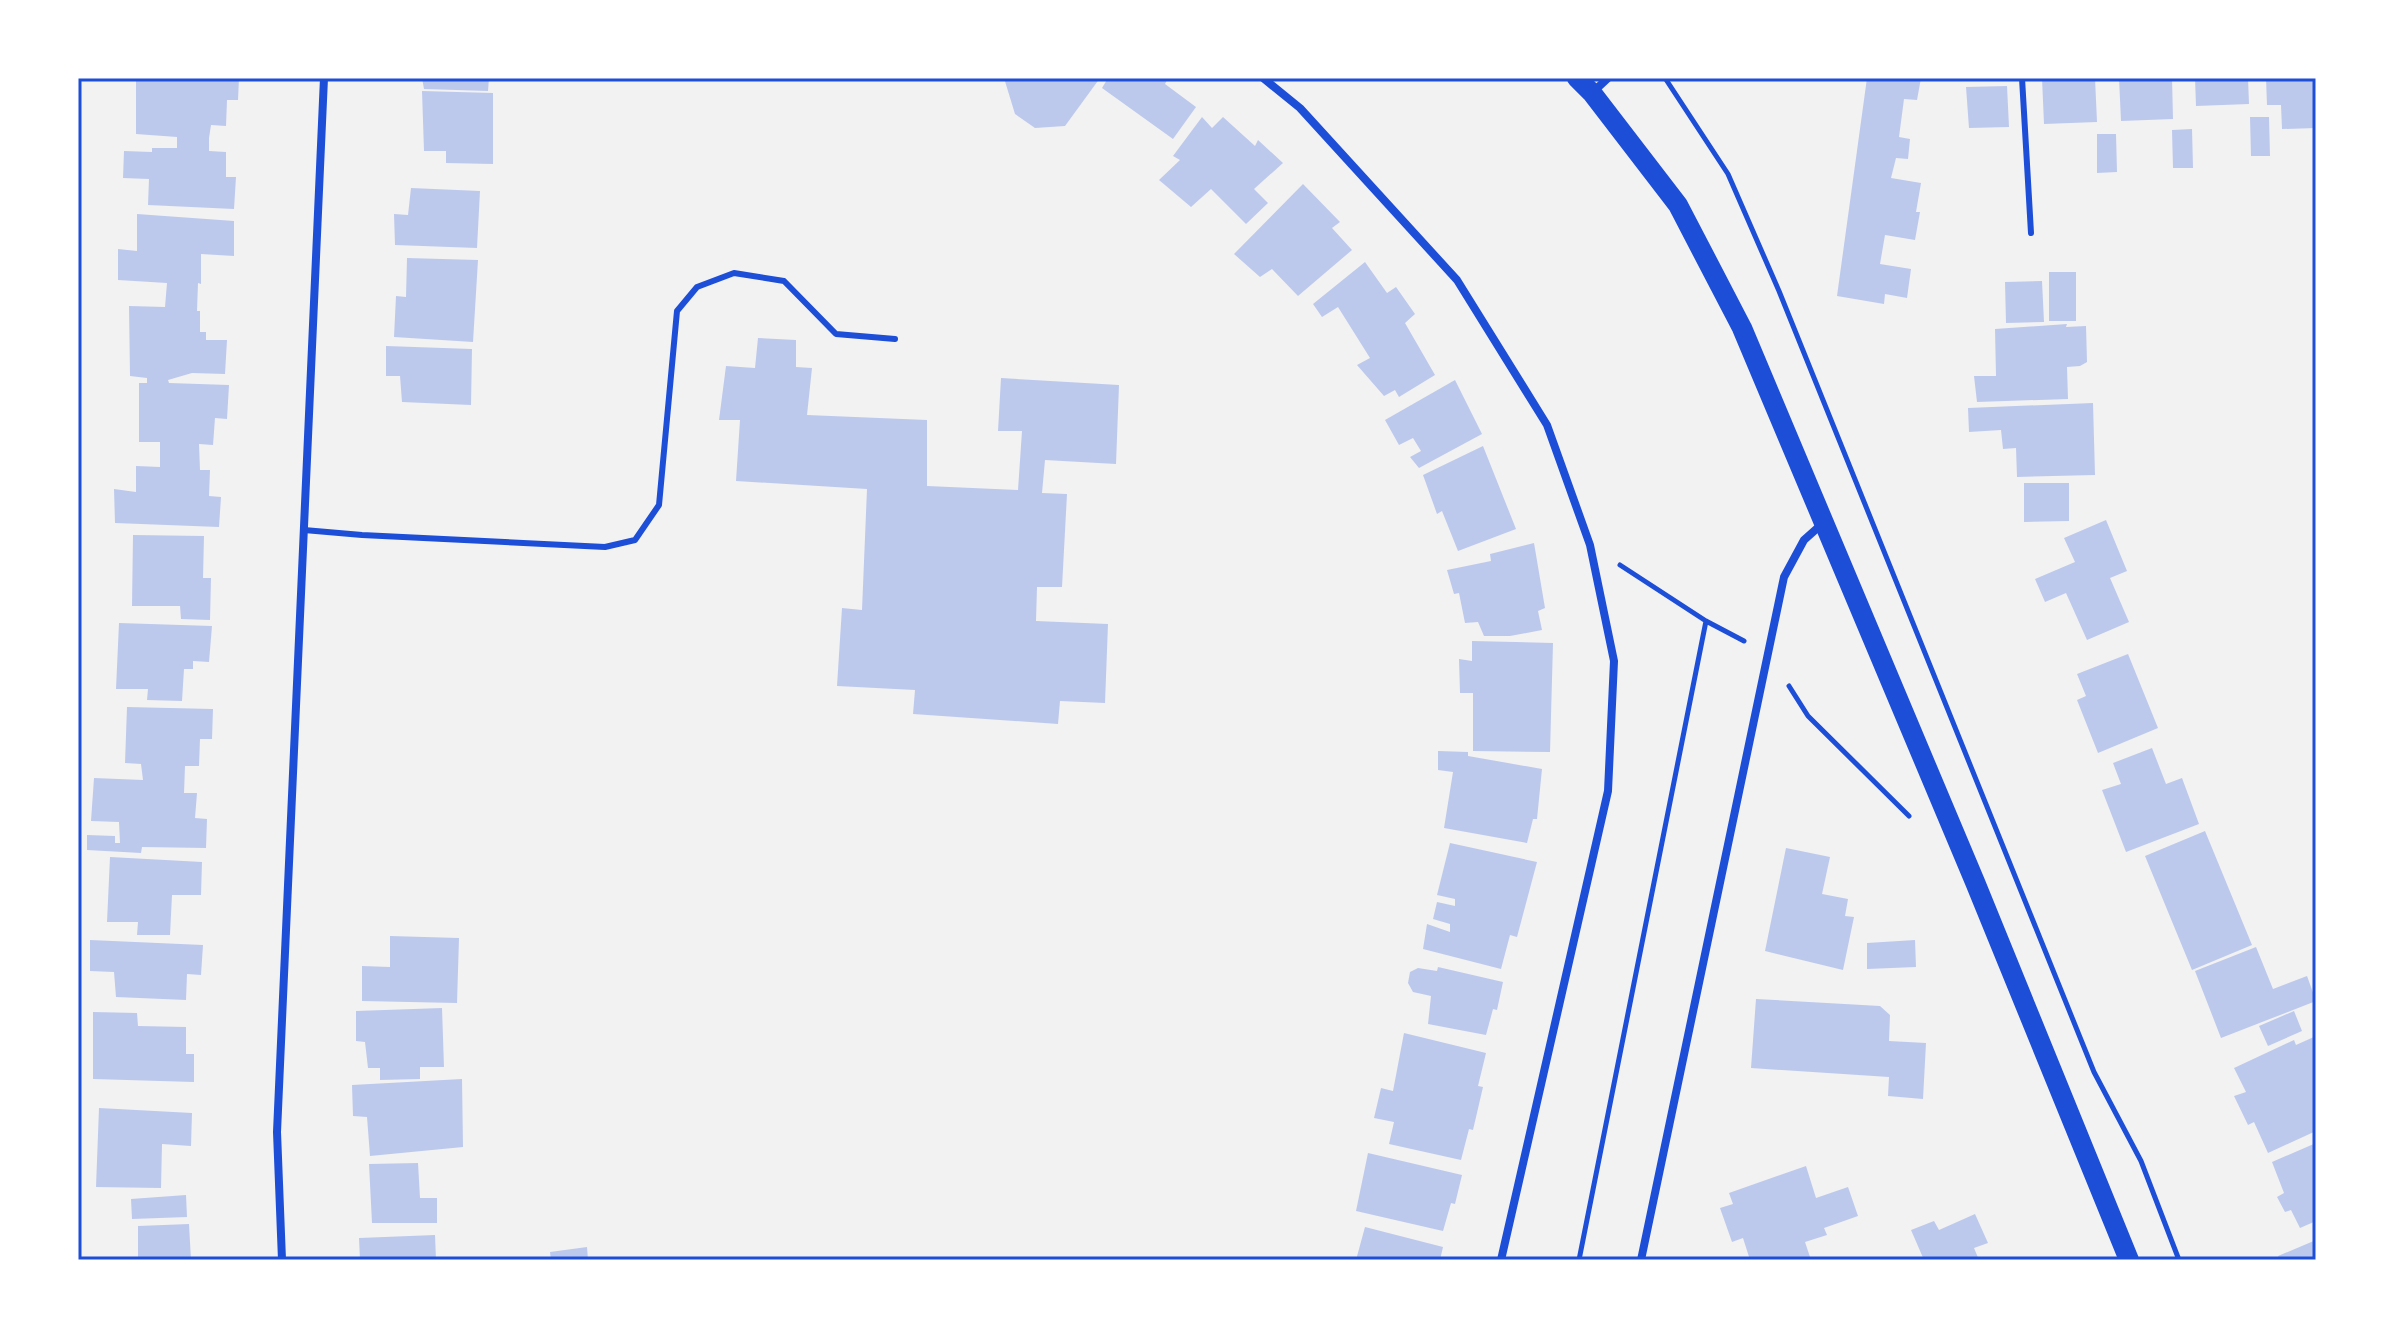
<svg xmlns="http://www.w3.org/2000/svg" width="2394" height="1338" font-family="Inter,sans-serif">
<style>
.building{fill:#bdc9ec}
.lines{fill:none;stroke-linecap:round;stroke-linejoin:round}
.path{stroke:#1d4ed8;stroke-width:5}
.service{stroke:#1d4ed8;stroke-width:6}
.minor{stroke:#1d4ed8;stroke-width:8}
.primary{stroke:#1d4ed8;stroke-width:20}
.neatline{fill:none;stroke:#1d4ed8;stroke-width:3}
</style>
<rect width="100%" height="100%" fill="#f2f2f2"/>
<path class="building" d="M136,78H239L238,100H227L226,126L211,125L209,138V151L226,152V177H236L234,209L148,205L149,179L123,178L124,151L152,152V148H177V137L136,134Z
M422,78H489L488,91L424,89Z
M1004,78H1100L1065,126L1035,128L1015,114Z
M1108,78H1168L1165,84L1196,107L1173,139L1102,88Z
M1867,78H1921L1917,100L1904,99L1899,137L1910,139L1908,159L1896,158L1891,178L1921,183L1916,212H1920L1915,240L1885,235L1880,264L1911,269L1907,298L1885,294L1884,304L1837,296Z
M2042,78H2095L2097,122L2044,124Z
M2119,78H2172L2173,119L2121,121Z
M2195,78H2248L2249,104L2196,106Z
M2266,78H2316V128L2282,129L2281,105H2267Z
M2007,86L2009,127L1969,128L1966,87Z
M422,91L493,93V164L446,163V151H424Z
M1202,117L1212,128L1223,117L1255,146L1258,140L1283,163L1254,189L1268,203L1246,224L1211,189L1191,207L1159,180L1180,160L1173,156Z
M2250,117H2269L2270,156H2251Z
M2192,129L2193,168H2173L2172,130Z
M2097,134H2116L2117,172L2097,173Z
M1303,184L1340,222L1332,228L1352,250L1298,296L1272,269L1260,277L1234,254Z
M411,188L480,191L477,248L395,245L394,214L408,215Z
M137,214L234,221V256L201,254V284L198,283L197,311H200V332H206V340H227L225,374L192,373L168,380L169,383L229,385L227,419L215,418L213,445L199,444L200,470H210L209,496L221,497L219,527L115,523L114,489L136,492V466L160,467V442H139V383H147V378L130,376L129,306L165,307L167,283L118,280V249L137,251Z
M407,258L478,260L473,342L394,337L396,296L406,297Z
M1365,262L1387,293L1396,287L1415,314L1405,323L1435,375L1399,397L1395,390L1384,396L1357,365L1370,358L1338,307L1322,317L1313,304Z
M2049,272H2076V321H2049Z
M2042,281L2044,322L2006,323L2005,282Z
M2067,324L2066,327L2086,326L2087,362L2080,366L2067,367L2068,399L1977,402L1974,376H1996L1995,329Z
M758,338L796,340V367L812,368L807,415L927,420V486L1018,490L1022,431H998L1001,378L1119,385L1116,464L1045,460L1042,493L1067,494L1062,587H1037L1036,621L1108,624L1105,703L1060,701L1058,724L913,714L915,690L837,686L842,608L862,610L867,489L736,481L740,420H719L726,366L755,368Z
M386,346L472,349L471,405L402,402L400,376H386Z
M1455,380L1482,434L1419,468L1410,457L1421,451L1413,438L1399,445L1385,420Z
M2093,403L2095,475L2017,477L2016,448L2003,449L2001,430L1969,432L1968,408Z
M1483,446L1516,529L1458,551L1442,511L1437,514L1423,475Z
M2024,483H2069V521L2024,522Z
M2106,520L2127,571L2110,578L2129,622L2087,640L2066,593L2045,602L2035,579L2075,562L2064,538Z
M133,535L204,536L203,578H211L210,620L181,619L180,606H132Z
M1534,543L1545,608L1538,611L1542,630L1510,636H1484L1478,622L1465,623L1459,593L1454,594L1447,570L1491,561L1490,554Z
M119,623L212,626L209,662L193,661V669H184L182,701L147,700L148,689H116Z
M1472,641L1553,643L1550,752L1473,751V693H1460L1459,659L1472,661Z
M2128,654L2158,728L2098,753L2077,700L2086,696L2077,674Z
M127,707L213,709L212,739H200L199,766H185L184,793H197L195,818L207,819L206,848L142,847L141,853L87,850V835L115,836V843H120L119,822L91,821L94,778L143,780L141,764L125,763Z
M2152,748L2166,784L2182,778L2199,824L2126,852L2102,790L2121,784L2113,763Z
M1438,751L1468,752V756L1542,769L1537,819H1533L1527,843L1444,828L1453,772L1438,770Z
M2205,831L2252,945L2192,970L2145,856Z
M1450,843L1537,862L1517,937L1510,935L1501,969L1423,949L1427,924L1450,932V924L1433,919L1437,902L1455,906V899L1437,895Z
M1786,848L1830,857L1822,894L1848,899L1845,916L1854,917L1843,970L1765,951Z
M110,857L202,862L201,895H172L170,935H137L138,922H107Z
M390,936L459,938L457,1003L362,1001V966L390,967Z
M90,940L203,945L201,975L187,974L186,1000L116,997L114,972L90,971Z
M1915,940L1916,967L1867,969V943Z
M2256,947L2273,989L2307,976L2316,1001L2221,1038L2195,971Z
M1438,967L1503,982L1497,1010L1493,1009L1486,1035L1428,1024L1431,996L1413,992L1408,983L1410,972L1418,968L1437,971Z
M1756,999L1880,1006L1890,1015L1889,1041L1926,1043L1923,1099L1888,1096L1889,1077L1751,1068Z
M442,1008L444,1067H420V1079L380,1080V1068H368L365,1042L356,1041V1011Z
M2294,1011L2302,1031L2268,1046L2259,1026Z
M93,1012L137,1013L138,1026L186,1027V1054H194V1082L93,1079Z
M1404,1033L1486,1053L1478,1086L1483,1087L1473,1130L1469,1129L1461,1160L1389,1144L1394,1122L1374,1118L1381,1088L1393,1091Z
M2316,1036V1131L2268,1153L2254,1122L2248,1125L2234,1096L2246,1092L2234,1068L2294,1040L2296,1045Z
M462,1079L463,1147L370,1156L367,1117L353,1116L352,1085Z
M99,1108L192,1113L191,1146L162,1144L161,1188L96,1187Z
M2316,1143V1221L2300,1228L2291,1210L2285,1212L2277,1197L2284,1193L2272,1162Z
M1368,1153L1462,1175L1455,1204L1451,1203L1443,1231L1356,1211Z
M418,1163L420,1198H437V1223H372L369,1164Z
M1806,1166L1816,1198L1848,1187L1858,1216L1824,1228L1827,1235L1805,1242L1811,1260H1750L1743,1238L1732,1242L1720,1208L1733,1204L1729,1193Z
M186,1195L187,1217L132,1219L131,1199Z
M1975,1214L1988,1243L1974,1248L1979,1260H1924L1911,1230L1934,1221L1939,1230Z
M189,1224L191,1260H138V1226Z
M1365,1227L1443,1247L1440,1260H1356Z
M435,1235L436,1260H360L359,1238Z
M2316,1240V1260H2280L2278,1256Z
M587,1247L588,1260H551L550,1252Z"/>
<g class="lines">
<path class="path" d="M1665,78L1728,174L1779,291L2094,1072L2141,1161L2179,1260
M1620,565L1706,621L1744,641
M1789,686L1808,716L1909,816
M1579,1260L1706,621"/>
<path class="service" d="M2022,78L2031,233
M304,530L362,535L605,547L635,540L659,505L677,311L697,287L734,273L784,281L836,334L895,339"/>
<path class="minor" d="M1263,78L1300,108L1457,280L1547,425L1590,545L1614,661L1608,791L1501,1260
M1593,92L1608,78
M282,1260L277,1132L324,78
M1641,1260L1784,577L1804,540L1822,524"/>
<path class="primary" d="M1577,78L1592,93L1678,205L1742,328L1975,882L2129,1260"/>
</g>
<rect width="2394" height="1338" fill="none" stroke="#ffffff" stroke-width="160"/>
<rect x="80" y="80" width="2234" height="1178" class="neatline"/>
</svg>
